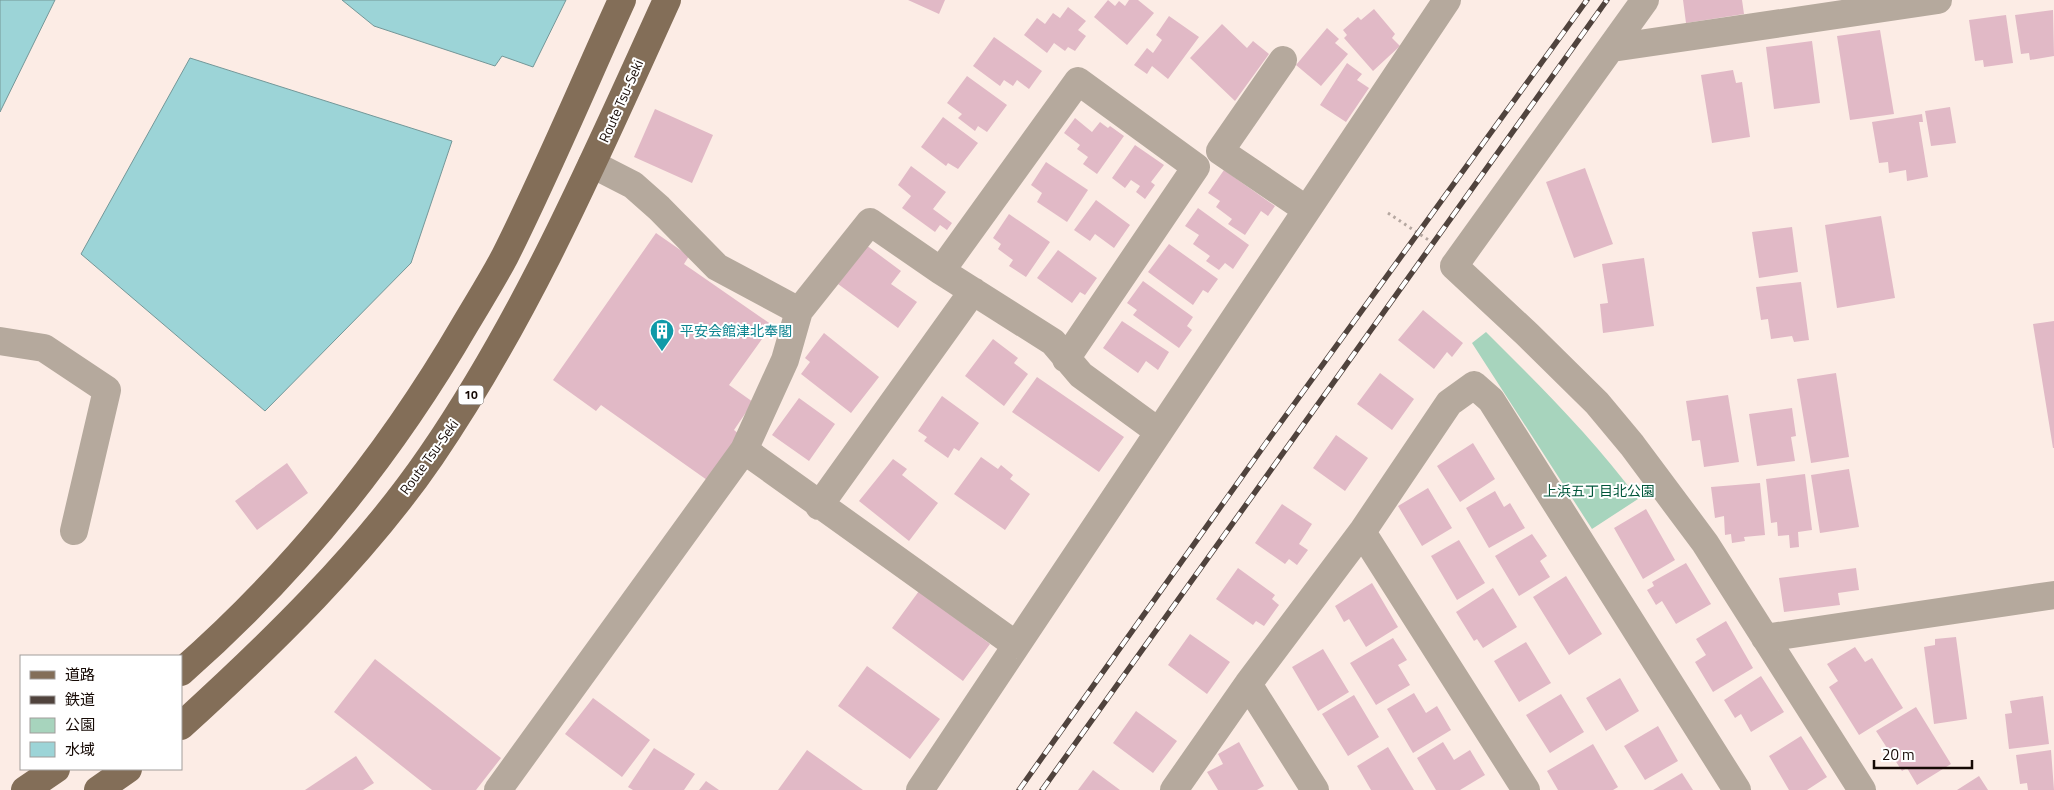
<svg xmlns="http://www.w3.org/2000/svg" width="2054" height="790" font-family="'Titillium Web','Noto Sans JP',sans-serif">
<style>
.green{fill:#a7d4bd}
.water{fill:#9cd4d7;stroke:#749798}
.building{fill:#e1b9c6}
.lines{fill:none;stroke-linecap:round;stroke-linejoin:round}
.path{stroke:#b5a7a0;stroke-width:3;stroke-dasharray:2.5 4;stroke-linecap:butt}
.minor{stroke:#b5a99d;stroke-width:28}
.primary{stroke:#836e58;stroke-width:28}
.rail-casing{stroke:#50433d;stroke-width:5.5}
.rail{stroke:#fff;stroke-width:4;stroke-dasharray:11;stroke-linecap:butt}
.labels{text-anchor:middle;stroke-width:4;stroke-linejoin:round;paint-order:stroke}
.shield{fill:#fff;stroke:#5b534f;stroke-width:1}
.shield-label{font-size:12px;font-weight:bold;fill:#150904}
.street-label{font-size:14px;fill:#150904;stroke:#fff}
.culture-label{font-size:14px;fill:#0d838f;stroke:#fff;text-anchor:start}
.park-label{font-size:14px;fill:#00563a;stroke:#fff}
</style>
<rect width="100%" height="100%" fill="#fcece5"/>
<path class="green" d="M1486,332C1539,385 1593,438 1638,499L1592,529L1472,343Z"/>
<path class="water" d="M0,0H55L0,112Z
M342,0H566L533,67L502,56L495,66L374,26Z
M190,58L452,141L411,263L265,411L81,254Z"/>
<path class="building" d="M908,0H945L939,14Z
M1108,0L1115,6L1119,1L1125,6L1129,0H1138L1154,13L1127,45L1094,17Z
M1683,0H1742L1744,14L1686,23Z
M1068,7L1086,21L1078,30L1086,36L1075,51L1068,47L1065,51L1054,43L1047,53L1024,35L1037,18L1045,24L1053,13L1060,18Z
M1374,9L1395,34L1392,38L1400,46L1373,71L1344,38L1347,35L1343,30L1358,17L1361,20Z
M2053,10L2054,56L2030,60L2029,53L2021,54L2015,15Z
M2006,15L2013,63L1984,67L1983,60L1975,61L1969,20Z
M1169,16L1199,37L1168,79L1152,66L1147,74L1134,65L1147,48L1153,53L1162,40L1156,35Z
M1222,24L1247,48L1253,41L1269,54L1235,101L1190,58Z
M1327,28L1339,39L1335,43L1348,54L1321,86L1296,65Z
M1880,30L1894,114L1850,120L1837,36Z
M994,37L1042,71L1029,89L1017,80L1013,86L1004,80L1000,86L973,66Z
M1812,41L1820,103L1774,109L1766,47Z
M1347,63L1362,74L1357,80L1369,88L1346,122L1320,105Z
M1733,70L1736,83L1742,82L1750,137L1712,143L1701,75Z
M967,76L1007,105L987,132L978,126L975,131L958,118L962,114L947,103Z
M1950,107L1956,143L1931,146L1925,111Z
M655,109L713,135L692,183L634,157Z
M1922,114L1923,122H1919L1928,177L1907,181L1906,170L1889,173L1888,162L1879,163L1872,122Z
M943,117L978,143L958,169L948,163L946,166L921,147Z
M1075,118L1092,132L1100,122L1108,128L1110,126L1124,136L1097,174L1083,164L1088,157L1077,149L1080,145L1064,133Z
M1135,145L1164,165L1151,182L1155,185L1145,199L1136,192L1140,186L1131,180L1125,188L1112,178Z
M1046,162L1088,190L1067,222L1037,202L1042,193L1031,185Z
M911,166L946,192L933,209L952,223L947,230L940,225L935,232L902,208L911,196L898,185Z
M1585,168L1613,244L1574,258L1546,182Z
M1224,170L1275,206L1268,216L1261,211L1245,235L1228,224L1232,219L1216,207L1220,201L1208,193Z
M1096,200L1130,225L1114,248L1095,234L1090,241L1074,230Z
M1198,208L1249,245L1233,269L1225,263L1219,270L1206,261L1210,256L1193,244L1199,235L1185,226Z
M1009,214L1050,242L1026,277L1009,266L1013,260L998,249L1001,244L993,238Z
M1881,216L1895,298L1837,308L1825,225Z
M1792,227L1798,272L1759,278L1752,232Z
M656,233L689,256L684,264L772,325L729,385L753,402L734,430L739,434L707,480L601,405L596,411L553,380Z
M1169,244L1218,279L1208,293L1203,290L1193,305L1148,272Z
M866,245L901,271L891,284L917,302L898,328L838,284Z
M1058,250L1097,278L1085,295L1080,292L1072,303L1037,278Z
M1644,258L1654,326L1603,333L1600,304L1608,303L1602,264Z
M1143,281L1193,317L1187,326L1192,330L1179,348L1133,315L1137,310L1127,303Z
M1801,282L1809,340L1794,342L1792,336L1771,339L1768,319L1761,320L1756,287Z
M1423,310L1463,343L1452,357L1447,352L1434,369L1398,340Z
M1122,321L1169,352L1158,370L1146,361L1138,373L1103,348Z
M2054,321V448H2053L2033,324Z
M824,333L879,377L851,413L801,374L810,362L805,358Z
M993,339L1018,358L1014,363L1028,374L1004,406L965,376Z
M1380,373L1414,399L1392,430L1357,404Z
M1836,373L1849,457L1811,463L1797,379Z
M1037,377L1124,437L1099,472L1012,412Z
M1728,395L1739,462L1704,467L1700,440L1692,441L1686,401Z
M942,396L979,423L959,451L954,448L948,458L924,441L927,437L918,431Z
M799,398L835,424L809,461L772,435Z
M1792,408L1796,436L1791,437L1795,461L1757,466L1749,414Z
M1336,435L1368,458L1345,491L1313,468Z
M1473,443L1495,479L1460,502L1437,466Z
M981,457L998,469L1001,465L1013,475L1010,479L1030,494L1005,530L954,494Z
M893,459L907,469L902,475L938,503L909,541L859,501Z
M287,463L308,493L257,530L235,501Z
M1849,469L1859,527L1820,533L1811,475Z
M1805,474L1812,530L1798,532L1799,547L1790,548L1789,535L1778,536L1777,522L1771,523L1766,479Z
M1760,483L1765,535L1744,537L1745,541L1732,543L1731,534L1725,535L1724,516L1715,518L1711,487Z
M1428,488L1452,528L1422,546L1398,506Z
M1495,491L1504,507L1510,503L1525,528L1489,548L1466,508Z
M1282,504L1312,524L1299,544L1308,550L1297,565L1289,559L1285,564L1255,543Z
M1646,509L1675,560L1643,579L1614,528Z
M1532,534L1547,556L1540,561L1550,577L1519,596L1495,556Z
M1459,540L1485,583L1457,600L1431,556Z
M1686,563L1711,604L1676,624L1662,601L1656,605L1647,590L1654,586L1652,582Z
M1238,568L1275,595L1272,599L1279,605L1264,626L1256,621L1253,625L1216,599Z
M1856,568L1859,590L1838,593L1840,605L1784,612L1779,578Z
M1566,576L1602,634L1569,655L1533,597Z
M1372,583L1398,627L1366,647L1349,619L1344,622L1335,606Z
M1493,588L1517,627L1483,648L1477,639L1474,641L1456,612Z
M919,591L990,644L963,681L892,628Z
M1726,621L1753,668L1713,692L1695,662L1706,655L1696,639Z
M1190,634L1230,662L1207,694L1168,665Z
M1956,637L1967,719L1934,724L1924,647L1935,645V639Z
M1393,638L1407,660L1398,665L1410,685L1376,705L1350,663Z
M1526,642L1551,683L1519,702L1494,661Z
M1855,647L1865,662L1872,658L1903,708L1859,735L1829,687L1838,681L1827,664Z
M1323,649L1349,692L1318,711L1292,667Z
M375,659L501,758L476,790H432L334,712Z
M867,666L940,719L910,759L838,706Z
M1761,676L1784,712L1751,732L1741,714L1735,718L1724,700Z
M1620,678L1639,711L1606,731L1586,698Z
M1414,693L1426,713L1437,706L1451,730L1413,753L1387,709Z
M1561,694L1584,732L1550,753L1526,715Z
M1354,695L1379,737L1348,756L1322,714Z
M2043,696L2049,744L2009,749L2005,714L2012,713L2010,701Z
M593,698L650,740L622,777L565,734Z
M1916,707L1951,764L1917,785L1907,768L1902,771L1876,731Z
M1136,711L1177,741L1153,773L1113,743Z
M1658,726L1678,761L1645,780L1624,746Z
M1801,736L1827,777L1807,790H1789L1769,756Z
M1239,742L1264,786L1257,790H1218L1207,772L1223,764L1218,754Z
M1443,742L1454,760L1470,750L1485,775L1460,790H1436L1417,758Z
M1593,744L1618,787L1613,790H1558L1547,771Z
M1388,747L1414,790H1371L1357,766Z
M654,748L695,774L684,790H633L628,787Z
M807,750L863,790H778Z
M2051,750L2054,790H2028L2027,783L2020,784L2016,755Z
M356,756L374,783L363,790H305Z
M1093,770L1120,790H1078Z
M1682,773L1693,790H1653Z
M1979,776L1988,790H1957Z
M706,781L719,790H699Z"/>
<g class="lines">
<path class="path" d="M1388,213L1433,243"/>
<path class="minor" d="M1645,0L1454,266L1527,334L1597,403L1632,445L1705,543L1862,790
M1612,48L1938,0
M1283,60L1220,151L1307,210
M592,164L633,185L659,208L717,267L799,311L870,222L941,271L1053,342L1081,375L1159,432
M941,271L1078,81L1196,167L1066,359
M0,341L44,348L107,390L74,531
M744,450L1016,645
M819,506L973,291
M1362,532L1526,790
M1765,638L2054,595
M1248,684L1315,790
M498,790L744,450L785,360L799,311
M920,790L1447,0
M1174,790L1248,684L1362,532L1449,403L1474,385L1491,400L1737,790"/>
<path class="primary" d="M181,672C295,572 390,454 466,323C479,301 493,279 505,256C547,172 583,86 622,0
M181,726C269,646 364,554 431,456C528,314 596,156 667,0
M25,790L56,769
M98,790L128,769"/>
<defs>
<path id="rail" d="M1019,790L1271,436L1587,0
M1042,790L1607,0"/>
</defs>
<use href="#rail" class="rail-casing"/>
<use href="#rail" class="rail"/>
</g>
<defs>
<symbol id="building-pin" viewBox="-11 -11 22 30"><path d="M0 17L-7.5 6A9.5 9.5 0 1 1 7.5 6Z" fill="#0f9aa8" stroke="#fff"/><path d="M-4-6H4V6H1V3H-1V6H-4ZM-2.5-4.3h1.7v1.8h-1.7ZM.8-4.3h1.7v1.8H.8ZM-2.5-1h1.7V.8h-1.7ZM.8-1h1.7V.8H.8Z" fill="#fff"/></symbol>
</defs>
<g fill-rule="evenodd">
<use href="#building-pin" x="648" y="317" width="28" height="38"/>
</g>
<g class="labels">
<rect class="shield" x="458.5" y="385.5" width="25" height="19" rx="4"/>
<g class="shield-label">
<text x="471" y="399">10</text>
</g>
<g class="street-label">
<text transform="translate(621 101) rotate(-66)" y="5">Route Tsu-Seki</text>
<text transform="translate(429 457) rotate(-54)" y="5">Route Tsu-Seki</text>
</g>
<g class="culture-label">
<text x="680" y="336">平安会館津北奉閣</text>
</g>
<g class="park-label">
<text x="1599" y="496">上浜五丁目北公園</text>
</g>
</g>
<rect x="20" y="655" width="162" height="115" fill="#ffffff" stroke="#a19d9b"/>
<rect x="30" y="671" width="25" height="8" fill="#836e58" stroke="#a19d9b"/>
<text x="65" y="680" font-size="15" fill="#150904">道路</text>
<rect x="30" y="696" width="25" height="8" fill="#50433d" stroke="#a19d9b"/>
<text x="65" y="705" font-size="15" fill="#150904">鉄道</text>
<rect x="30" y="718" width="25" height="15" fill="#a7d4bd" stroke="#a19d9b"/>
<text x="65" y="730" font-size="15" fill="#150904">公園</text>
<rect x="30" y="742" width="25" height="15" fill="#9cd4d7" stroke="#a19d9b"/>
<text x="65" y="755" font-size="15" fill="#150904">水域</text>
<path d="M1874 760v8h98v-8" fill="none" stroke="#150904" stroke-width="2.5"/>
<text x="1882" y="760" font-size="15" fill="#150904" stroke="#ffffff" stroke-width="4" paint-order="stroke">20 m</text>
</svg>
